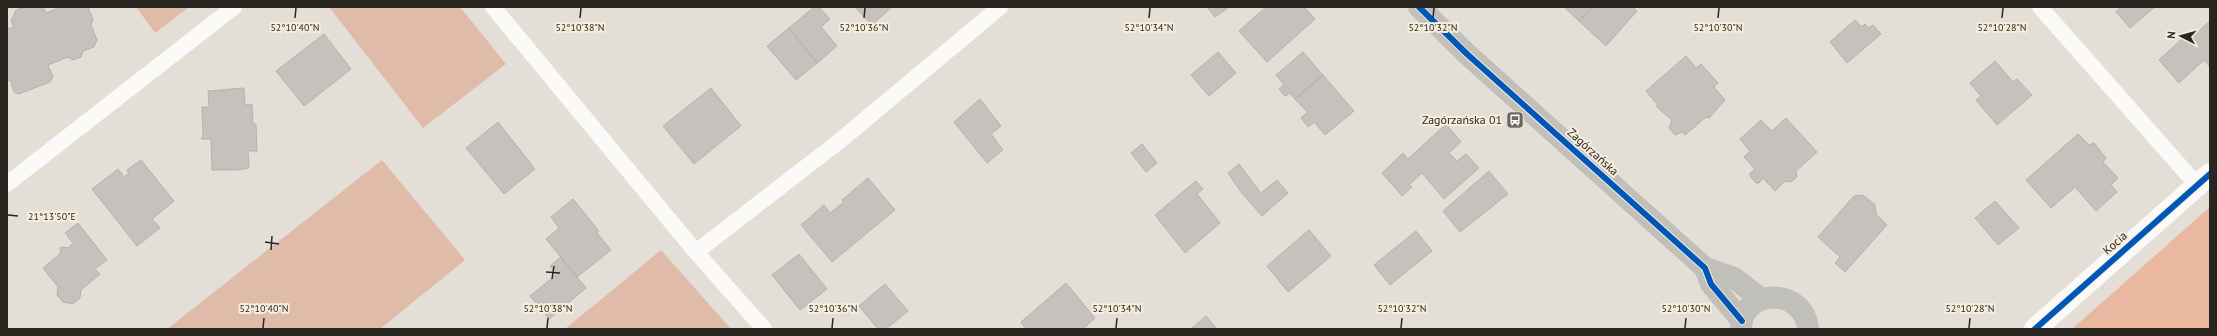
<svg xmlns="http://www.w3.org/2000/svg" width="2217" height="336" font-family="'PT Sans',sans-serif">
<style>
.green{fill:#e1bbaa}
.forest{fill:#eab7a1}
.building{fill:#c6c1bc;stroke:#b6b1ac}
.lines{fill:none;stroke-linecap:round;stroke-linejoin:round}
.lane{stroke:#fbfaf9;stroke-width:16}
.street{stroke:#fbfaf9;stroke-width:22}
.secondary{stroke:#c0bfb9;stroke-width:22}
.cycleway-casing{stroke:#f7eede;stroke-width:8}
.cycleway{stroke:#0057b8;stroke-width:6}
.ticks{fill:none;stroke:#292620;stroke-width:1.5}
.labels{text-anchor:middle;stroke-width:4;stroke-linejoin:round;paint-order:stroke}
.poi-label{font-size:12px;fill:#292620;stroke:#f7eede;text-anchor:end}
.street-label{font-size:12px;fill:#292620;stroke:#f7eede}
.ticks-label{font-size:10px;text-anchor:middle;fill:#292620;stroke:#f7eede;stroke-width:4;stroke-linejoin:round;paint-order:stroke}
</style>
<rect width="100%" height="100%" fill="#e3dfd7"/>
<path class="green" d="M136,7H189L155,33Z
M329,7H460L506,64L423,128Z
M382,160L465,260L380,329H167Z
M661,250L731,329H565Z"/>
<path class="forest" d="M2210,207V329H2072Z"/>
<path class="building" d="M25,7H43L46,13L61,7H88L93,19L91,25L97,40L94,47L83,51L81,57L73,60L68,57L48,65L53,77L50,82L19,94L14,92L10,80L7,81V29L14,27L11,21L16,10Z
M814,7H819L830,19L821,27L837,46L817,63L789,28Z
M855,7H892L872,25Z
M1207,7H1229L1215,17Z
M1266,7H1304L1315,19L1267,62L1239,31Z
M1564,7H1592L1579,21Z
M1592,7H1633L1637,11L1606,46L1579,21Z
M2121,7H2155L2130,28L2116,12Z
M1855,20L1862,27L1865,24L1869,28L1873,25L1881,34L1847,63L1830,42Z
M2210,21V67L2204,60L2179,83L2159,60L2184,37L2187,41Z
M789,28L817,63L796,80L767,46Z
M324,34L351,69L304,106L276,71Z
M1218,52L1236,73L1209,96L1191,75Z
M1303,52L1323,75L1295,99L1290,93L1285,96L1279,89L1284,85L1276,75Z
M1686,56L1696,68L1701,64L1718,83L1714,87L1725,100L1709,118L1706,117L1685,135L1683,132L1675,135L1669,128L1672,120L1657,107V104L1646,91Z
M1995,61L2013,82L2017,79L2032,95L1997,125L1976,100L1981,96L1970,83Z
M1323,75L1354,111L1325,135L1314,122L1308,127L1301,118L1307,112L1295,99Z
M244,88L245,105L252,104L253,124H256L257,151H248L249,168L236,170H212L211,139H201L203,136L202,107H209L208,91Z
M711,88L741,126L694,164L663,126Z
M980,99L1001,126L991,134L1003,150L987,163L954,122Z
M1786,118L1817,152L1796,171L1797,177L1791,182L1785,181L1775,191L1763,178L1759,183H1756L1750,176V173L1755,169L1744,157L1750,151L1740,139L1761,120L1772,131Z
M498,122L535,169L504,194L466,148Z
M1446,124L1461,142L1449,153L1457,161L1466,154L1479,168L1444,199L1422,173L1409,185L1412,187L1402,196L1382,173L1403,153L1408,159Z
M2078,134L2089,145L2094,143L2106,158L2103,162L2118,178L2111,185L2117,192L2096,211L2075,187L2051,208L2026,180Z
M1142,144L1157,163L1146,172L1131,153Z
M141,160L174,201L152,219L160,228L137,246L92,189L118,169L124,177L129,173L127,170Z
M1239,164L1261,193L1277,180L1288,193L1262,216L1241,192L1228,173Z
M1489,171L1508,194L1460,232L1443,211Z
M868,178L895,210L832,262L801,225L824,205L830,213L844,202L842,200Z
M1196,181L1203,189L1197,194L1220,223L1185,253L1155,215Z
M1863,195L1875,205L1876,214L1887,225L1845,272L1835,263L1840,257L1818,237L1854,196Z
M573,199L599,231L597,233L611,250L577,277L546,239L559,228L551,217Z
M1995,201L2019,228L1998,245L1975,218Z
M78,223L107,260L95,269L100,274L81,290L80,298L73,304L63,302L57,295L58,287L43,268L60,254L61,247L68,248L73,243L65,233Z
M1309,230L1331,256L1288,292L1267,266Z
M1416,231L1432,251L1390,285L1374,265Z
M799,254L827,289L800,310L772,275Z
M561,257L586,288L549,319L530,296L557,274L550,266Z
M1066,283L1095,318L1083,329H1026L1021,322Z
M885,284L908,311L886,329H878L859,306Z
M1206,316L1217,329H1191Z"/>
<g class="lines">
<path class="lane" d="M493,7L696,252L764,329
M2040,7L2197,185
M7,184L234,7
M696,252L837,143L1000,7"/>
<path class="street" d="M2035,329L2210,174"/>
<path class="secondary" d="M1419,7L1467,54L1705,268L1711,284L1742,321
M1705,268L1734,278L1761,299
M1741,329C1741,288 1804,286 1808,329"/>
<defs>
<path id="cycleway" d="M1419,7L1467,54L1705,268L1711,284L1742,321
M2035,329L2210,174"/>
</defs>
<use href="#cycleway" class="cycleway-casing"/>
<use href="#cycleway" class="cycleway"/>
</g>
<path class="ticks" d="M295,18L296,8M580,18L581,8M864,18L865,8M1149,18L1150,8M1433,18L1434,8M1718,18L1719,8M2002,18L2003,8M8,215L18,216M265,242L279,244M271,250L272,236M546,272L560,273M552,279L554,266M263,328L264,318M547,328L548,318M832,328L833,318M1116,328L1117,318M1401,328L1402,318M1685,328L1686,318M1969,328L1970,318"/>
<defs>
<symbol id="bus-square" viewBox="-11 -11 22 22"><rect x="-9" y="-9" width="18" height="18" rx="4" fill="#6a6760" stroke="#f7eede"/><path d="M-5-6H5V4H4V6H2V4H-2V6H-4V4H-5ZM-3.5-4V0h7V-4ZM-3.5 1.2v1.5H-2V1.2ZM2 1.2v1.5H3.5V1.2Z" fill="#fff"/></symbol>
</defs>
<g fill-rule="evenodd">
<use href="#bus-square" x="1505" y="110" width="20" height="20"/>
</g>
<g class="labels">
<g class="poi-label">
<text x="1502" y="124">Zagórzańska 01</text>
</g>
<g class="street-label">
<text transform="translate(1593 152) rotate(42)" y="4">Zagórzańska</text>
<text transform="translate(2115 243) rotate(-42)" y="4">Kocia</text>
</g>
</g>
<g class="ticks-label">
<text x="295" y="31">52°10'40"N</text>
<text x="580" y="31">52°10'38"N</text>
<text x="864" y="31">52°10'36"N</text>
<text x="1149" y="31">52°10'34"N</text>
<text x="1433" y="31">52°10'32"N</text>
<text x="1718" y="31">52°10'30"N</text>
<text x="2002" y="31">52°10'28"N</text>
<text x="52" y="220">21°13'50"E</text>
<text x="264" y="312">52°10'40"N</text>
<text x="548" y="312">52°10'38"N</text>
<text x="833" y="312">52°10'36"N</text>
<text x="1117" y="312">52°10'34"N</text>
<text x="1402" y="312">52°10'32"N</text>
<text x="1686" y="312">52°10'30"N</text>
<text x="1970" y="312">52°10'28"N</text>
</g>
<rect width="2217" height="336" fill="none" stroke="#292620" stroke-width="16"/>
<g transform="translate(2181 36) rotate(276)" stroke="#f7eede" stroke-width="3" paint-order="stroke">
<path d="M0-3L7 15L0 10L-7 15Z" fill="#292620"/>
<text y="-6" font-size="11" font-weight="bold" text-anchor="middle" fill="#292620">N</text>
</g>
</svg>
